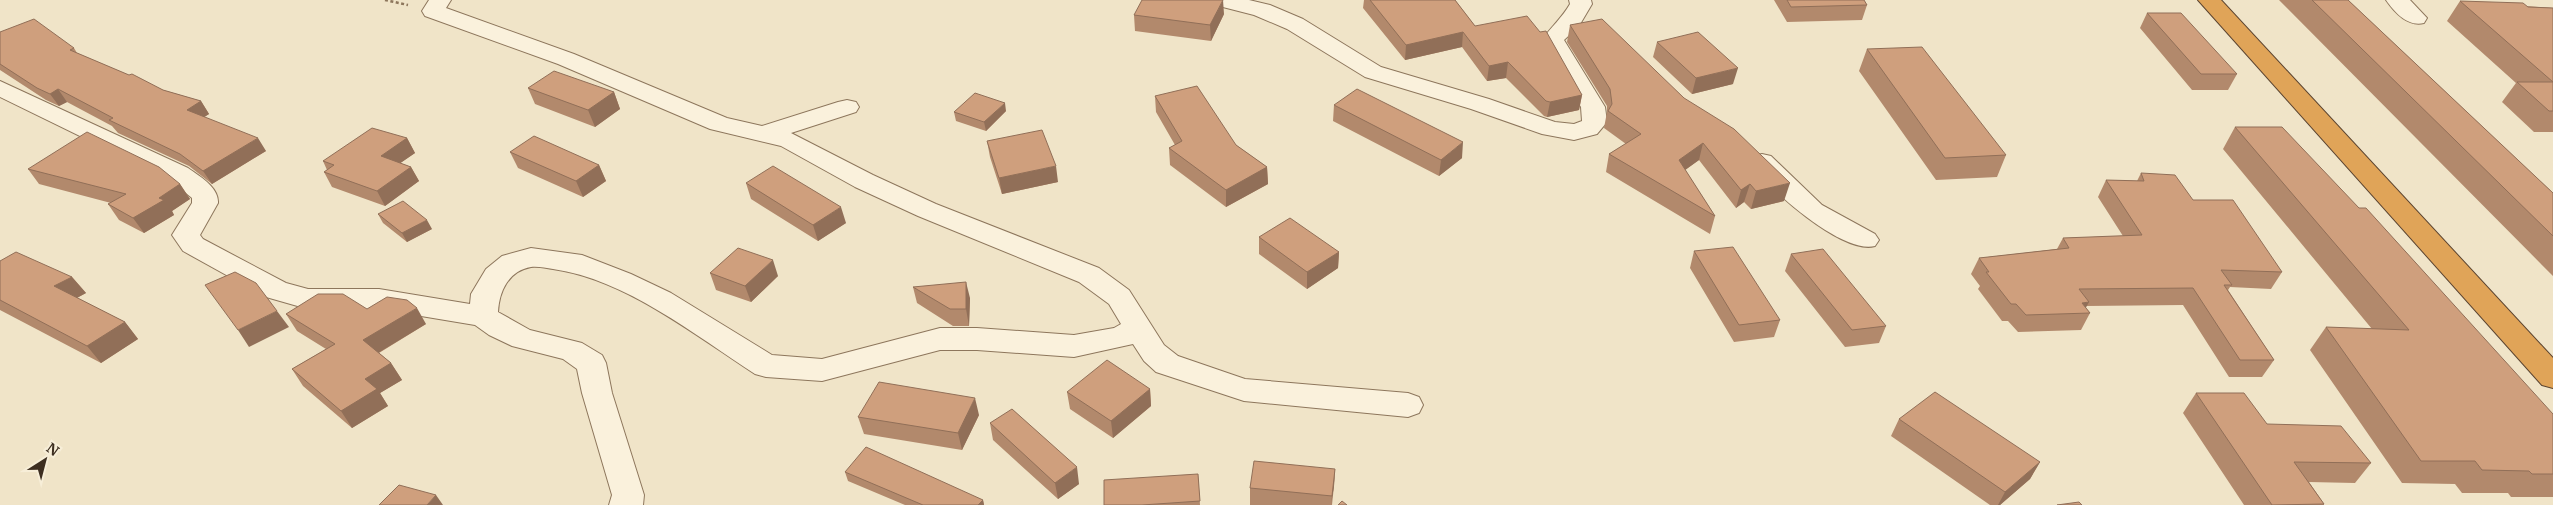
<svg xmlns="http://www.w3.org/2000/svg" width="2553" height="505" font-family="Merriweather,serif">
<style>
.lines{fill:none;stroke-linecap:round;stroke-linejoin:round}
.minor-casing{stroke:#8d765c;stroke-width:2}
.highway-casing{stroke:#5b4430;stroke-width:2}
.path{stroke:#8d765c;stroke-width:2.5;stroke-dasharray:3 2.5;stroke-linecap:butt}
.minor{fill:#faf1dc;fill-rule:evenodd}
.highway{fill:#e0a458;fill-rule:evenodd}
.wall{fill:#b2896c}
.shaded-wall{fill:#916f58}
.building{fill:#cf9f7d;stroke:#916f58}
</style>
<rect width="100%" height="100%" fill="#f0e4c8"/>
<g class="lines">
<defs>
<path id="minor" d="M429,0H451L446,8L574,54L727,118L762,126L838,102L847,100L856,102L859,107L856,112L791,133L873,175L936,204L1099,268L1129,290L1164,345L1178,356L1245,379L1408,393L1419,397L1423,405L1419,413L1408,417L1244,401L1156,372L1144,361L1133,344L1074,357L977,350H940L822,381L766,377L755,374C695,335 625,279 553,269C546,268 537,266 531,267C508,271 499,292 498,312L530,330L582,343L602,355L606,363L612,393L644,495L643,505H609L612,495L582,393L577,369L563,359L512,346L489,335L475,325L379,309H308L266,297L183,251L172,235L192,203V198L170,180L0,97V81L188,168C199,176 219,187 218,203L200,235L203,239L286,283L308,289H379L470,304L471,294L486,269L502,256L531,248L582,255L631,274L671,293L772,355L822,359L940,328H977L1074,335L1114,328L1121,324L1109,304L1079,282L918,216L855,187L781,146L710,129L558,64L425,16L422,11Z
M1212,0H1249L1270,5L1303,19L1381,67L1489,99L1555,122L1574,124L1582,121L1581,107L1542,40C1551,27 1562,18 1570,4L1569,0H1591L1592,4L1579,26L1564,40L1605,107L1607,122L1597,134L1574,140L1542,134L1471,109L1365,77L1287,29L1254,15L1215,5Z
M2386,0H2410L2427,18L2424,23C2408,27 2395,13 2386,0Z
M1762,154L1771,156L1822,205L1875,234L1879,240L1875,246C1843,255 1767,188 1749,162L1753,156Z"/>
<path id="highway" d="M2198,0H2221L2553,358V388L2542,385Z"/>
</defs>
<use href="#minor" class="minor-casing"/>
<use href="#highway" class="highway-casing"/>
<path class="path" d="M385,0L408,5"/>
<use href="#minor" class="minor"/>
<use href="#highway" class="highway"/>
</g>
<path class="wall" d="M1364,0H1455L1475,26L1582,95L1579,110L1547,117L1544,116L1506,78L1487,81L1462,47L1405,60L1363,8Z
M1774,0H1864L1867,5L1862,20L1787,22Z
M2279,0H2348L2553,193V276Z
M2460,1L2553,8V132H2534L2502,102L2516,83L2447,21Z
M2147,13L2237,74L2228,90H2192L2140,28Z
M1224,14L1211,41L1135,31L1134,15Z
M1570,25L1784,201L1751,209L1744,202L1736,208L1699,160L1685,170L1715,216L1710,234L1606,172L1609,154L1626,144L1604,128L1607,112V106L1567,42Z
M0,32L74,48L77,53L163,90L201,101L209,114L204,117L266,151L212,184L189,166L118,133L112,126L67,102L59,106L46,100L0,70Z
M1657,42L1733,84L1692,94L1653,57Z
M1867,49L2006,155L1997,177L1936,180L1859,71Z
M528,88L614,92L620,109L595,127L535,104Z
M1155,96L1236,145L1267,167L1268,184L1226,207L1170,165L1169,148L1175,145L1156,112Z
M1334,105L1462,158L1439,176L1333,121Z
M1006,111L986,131L956,121L954,112Z
M2235,127L2553,414V497H2511L2508,493H2462L2455,484L2402,483L2310,350L2326,327L2372,329L2223,149Z
M407,138L415,153L400,163L411,167L419,181L385,206L332,187L324,172L327,170L323,161Z
M987,141L1058,182L1002,194L990,157Z
M510,152L599,165L606,181L583,197L518,168Z
M28,169L180,184L190,199L172,211L174,215L144,233L119,220L108,204L111,203L39,184Z
M2141,173L2193,200L2282,272L2271,289L2230,287L2228,290L2274,360L2262,377H2229L2183,305L2086,306V308L2090,313L2081,330L2018,332L2008,321H2002L1978,289L1980,286L1971,274L1979,258L2057,249L2063,238L2123,236L2098,197L2106,180L2137,181Z
M746,183L846,223L818,241L751,199Z
M378,214L432,229L407,242L383,223Z
M1259,237L1339,252L1338,268L1307,289L1259,254Z
M1694,251L1780,320L1774,337L1734,342L1690,268Z
M1791,254L1886,326L1879,343L1845,347L1785,271Z
M0,261L72,277L86,293L77,298L125,322L138,339L101,363L0,310Z
M710,273L778,276L751,302L716,290Z
M913,287L970,298L969,326H953L917,303Z
M367,309L426,324L379,353L391,363L402,380L380,393L388,406L352,428L303,386L292,369L326,349L297,331L286,314Z
M1150,389L1151,406L1113,438L1070,409L1067,392Z
M2196,393L2267,424L2371,463L2355,483L2309,482L2324,504V505H2244L2183,413Z
M979,415L962,450L864,434L858,417Z
M1899,419L2040,462L2030,479L2000,505H1990L1891,436Z
M990,423L1079,484L1058,499L993,440Z
M1335,469L1334,486L1332,505H1250V488Z
M845,472L983,500L984,505H905L848,481Z
M1198,474L1200,505H1104Z"/>
<path class="shaded-wall" d="M1223,0L1224,14L1211,41L1210,25Z
M1463,32L1462,47L1405,60L1406,45Z
M1508,62L1506,78L1487,81L1489,66Z
M1738,68L1733,84L1692,94L1696,78Z
M58,89L67,102L59,106L50,94Z
M614,92L620,109L595,127L588,110Z
M1582,95L1579,110L1547,117L1550,102Z
M201,101L209,114L195,123L187,110Z
M1005,103L1006,111L986,131L984,122Z
M258,138L266,151L212,184L203,171Z
M407,138L415,153L389,171L381,156Z
M1463,142L1462,158L1439,176L1441,160Z
M1703,143L1699,160L1674,178L1679,160Z
M599,165L606,181L583,197L576,181Z
M1056,166L1058,182L1002,194L999,178Z
M411,167L419,181L385,206L377,191Z
M1267,167L1268,184L1226,207V190Z
M1790,183L1784,201L1751,209L1756,191Z
M180,184L190,199L172,211L174,215L144,233L133,218L159,198Z
M1750,184L1744,202L1736,208L1741,190Z
M841,207L846,223L818,241L813,225Z
M427,220L432,229L407,242L402,233Z
M1339,252L1338,268L1307,289V272Z
M773,260L778,276L751,302L745,286Z
M72,277L86,293L67,303L54,286Z
M966,282L970,298L969,326L966,309Z
M2089,302L2083,313L2082,303Z
M417,308L426,324L373,356L363,340Z
M277,311L289,327L249,347L238,330Z
M125,322L138,339L101,363L87,346Z
M391,363L402,380L380,393L388,406L352,428L341,411L365,379Z
M1150,389L1151,406L1113,438L1111,421Z
M975,398L979,415L962,450L958,433Z
M2040,462L2030,479L2000,505H1998L2005,492Z
M1077,467L1079,484L1058,499L1055,483Z
M1335,469L1334,486L1331,505Z
M436,495L443,505H427Z
M983,500L984,505H978Z"/>
<path class="building" d="M1142,0H1223L1210,25L1134,15Z
M1370,0H1455L1475,26L1527,16L1540,32L1546,31L1582,95L1550,102L1546,101L1508,62L1489,66L1463,32L1406,45Z
M1787,0H1864L1867,5L1791,7Z
M2312,0H2348L2553,193V236Z
M2460,1L2523,3L2528,7L2553,8V111H2549L2517,82H2553Z
M2147,13H2181L2237,74H2201Z
M34,19L74,48L70,50L129,75L132,74L163,90L201,101L187,110L258,138L203,171L180,154L109,120L113,118L58,89L50,94L37,88L0,64V32Z
M1602,19L1684,98L1734,129L1790,183L1756,191L1750,184L1741,190L1703,143L1679,160L1715,216L1609,154L1641,134L1608,111L1612,104L1610,89L1570,25Z
M1698,32L1738,68L1696,78L1657,42Z
M1922,47L2006,155L1945,158L1867,49Z
M554,71L614,92L588,110L528,88Z
M1197,86L1236,145L1267,167L1226,190L1169,148L1182,141L1155,96Z
M1357,89L1463,142L1441,160L1334,105Z
M975,93L1005,103L984,122L954,112Z
M2235,127H2282L2359,208H2366L2553,414V474H2532L2529,471L2482,470L2475,461H2421L2326,327L2409,330Z
M372,128L407,138L381,156L411,167L377,191L324,172L334,165L323,161Z
M1042,130L1056,166L999,178L987,141Z
M87,132L159,167L180,184L159,198L164,200L133,218L108,204L126,194L28,169Z
M534,136L599,165L576,181L510,152Z
M773,166L841,207L813,225L746,183Z
M2141,173L2175,175L2193,200H2233L2282,272L2221,270L2232,285H2224L2274,360H2240L2193,288L2079,289L2089,302L2082,303L2090,313L2026,315L2016,304H2011L1986,272H1989L1979,258L2069,248L2063,238L2142,235L2106,180L2144,181Z
M403,201L427,220L402,233L378,214Z
M1290,218L1339,252L1307,272L1259,237Z
M1733,247L1780,320L1739,325L1694,251Z
M738,248L773,260L745,286L710,273Z
M1823,249L1886,326L1852,330L1791,254Z
M16,252L72,277L54,286L125,322L87,346L0,300V261Z
M235,272L256,283L277,311L238,330L205,285Z
M966,282V309H950L913,287Z
M318,294H343L367,309L387,297L407,300L417,308L363,340L391,363L365,379L377,389L341,411L292,369L335,344L286,314Z
M1107,360L1150,389L1111,421L1067,392Z
M879,382L975,398L958,433L858,417Z
M1935,392L2040,462L2005,492L1899,419Z
M2196,393H2244L2267,424L2341,426L2371,463L2294,462L2324,504L2272,505Z
M1012,409L1077,467L1055,483L990,423Z
M866,447L983,500L978,505H923L845,472Z
M1254,461L1335,469L1332,496L1250,488Z
M1198,474L1200,501L1142,505H1104V480Z
M399,485L436,495L427,505H379Z
M1342,501L1347,505H1338Z
M2079,502L2082,505H2057Z"/>
<g transform="translate(45 460) rotate(36)" stroke="#f7eed8" stroke-width="4" paint-order="stroke">
<path d="M0-4L9 19L0 12L-9 19Z" fill="#3d2e20"/>
<text y="-8" font-size="14" font-weight="bold" text-anchor="middle" fill="#3d2e20">N</text>
</g>
</svg>
